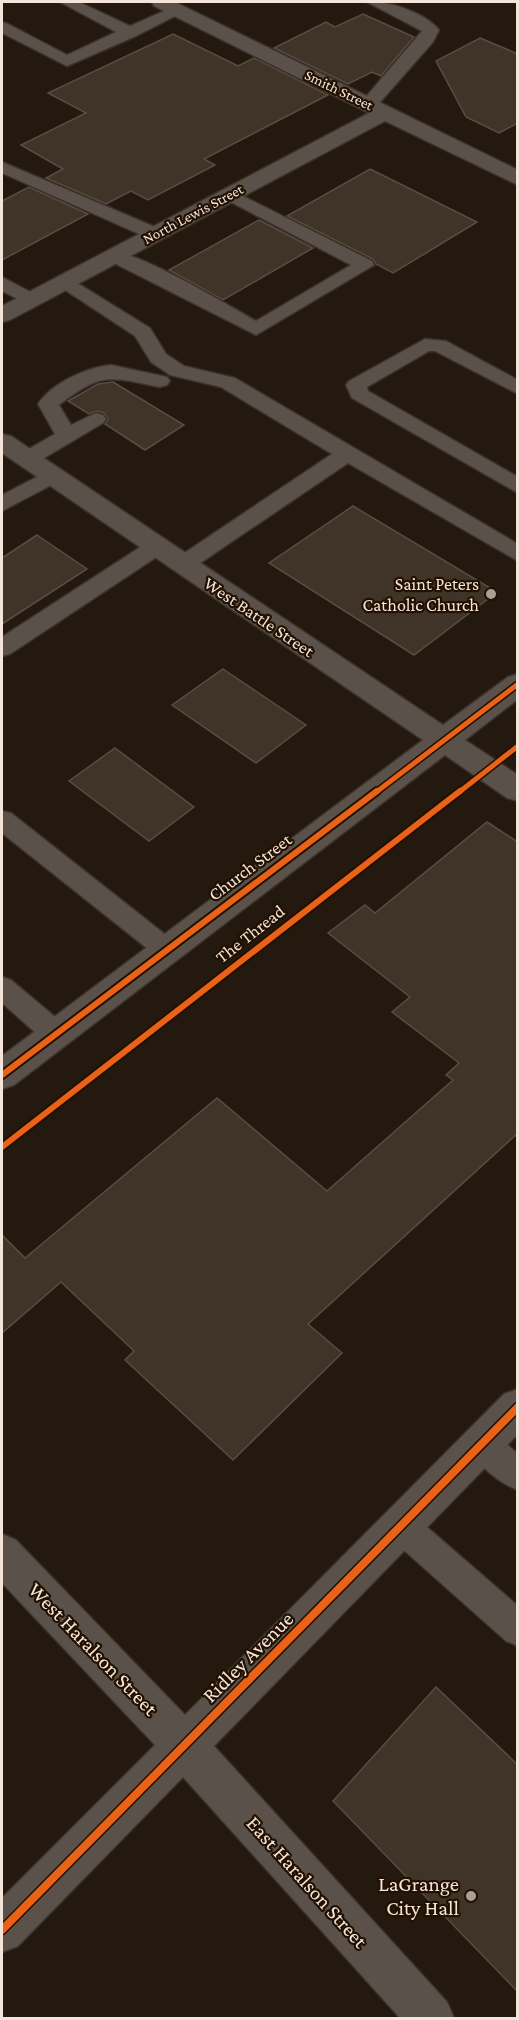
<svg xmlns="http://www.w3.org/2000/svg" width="519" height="2020" font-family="'Crimson Pro',serif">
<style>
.building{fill:#403429;stroke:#574d44;stroke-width:1.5}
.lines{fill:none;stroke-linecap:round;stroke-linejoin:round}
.service-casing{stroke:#3a322b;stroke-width:3}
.minor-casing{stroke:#3a322b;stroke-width:3}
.service{fill:#5a514a;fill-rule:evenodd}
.minor{fill:#5a514a;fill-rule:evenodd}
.cycleway-far2-casing{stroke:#221001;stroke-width:8}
.cycleway-far1-casing{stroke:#221001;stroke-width:10}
.cycleway-casing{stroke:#221001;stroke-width:11}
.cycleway-far2{stroke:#ea6118;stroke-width:5}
.cycleway-far1{stroke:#ea6118;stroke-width:6}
.cycleway{stroke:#ea6118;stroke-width:8}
.poi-dot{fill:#ab9e93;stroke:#221001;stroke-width:2}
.labels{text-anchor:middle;stroke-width:4.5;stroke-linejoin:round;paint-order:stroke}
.far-street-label{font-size:15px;fill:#f3e5da;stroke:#221001}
.poi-label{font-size:18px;fill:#f3e5da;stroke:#221001;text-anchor:end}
.street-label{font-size:18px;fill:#f3e5da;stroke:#221001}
.near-street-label{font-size:21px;fill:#f3e5da;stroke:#221001}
.near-poi-label{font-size:21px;fill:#f3e5da;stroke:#221001;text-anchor:end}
</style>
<rect width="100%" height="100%" fill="#24190e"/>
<path class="building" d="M363,14L414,37L381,76L372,72L348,84L274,48L326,22L335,27Z
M173,34L238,66L254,58L328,95L204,159L215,165L148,200L131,191L106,204L46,178L63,169L21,145L86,113L48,93Z
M480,38L518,54V123L499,133L466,117L436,61Z
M370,169L477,222L393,273L376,264L373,259L287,216Z
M29,187L88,214L2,260V201Z
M259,220L313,248L223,300L169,270Z
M113,382L136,396L184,425L145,450L105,424L108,419L104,413L97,411L89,414L68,401L98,384Z
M353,506L497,592L414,655L269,563Z
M37,535L87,569L2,624V558Z
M223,669L306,725L256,763L172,705Z
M115,748L194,807L149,841L69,781Z
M487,822L518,842V1133L308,1324L342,1353L233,1460L125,1360L134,1351L61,1282L2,1333V1235L25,1258L217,1098L327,1191L453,1080L446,1075L459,1063L392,1012L410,997L328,933L365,905L375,913Z
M436,1687L518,1765V1992L333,1801Z"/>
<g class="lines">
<defs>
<path id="service" d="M60,2H79L130,26L173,7H185L187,10L136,36L67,66L2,33V22L8,24L67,55L116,32Z
M367,2C387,0 426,13 439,30L433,42L374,109L368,110L359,105L422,31Z
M2,162L162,230L164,234L162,238H148L2,173Z
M231,190L372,261L374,265L256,335L108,260L106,256L108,252C131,246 231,307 256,321L351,265L225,199L222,195L225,191Z
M66,276L150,328L166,354L184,366L235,378L518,544V561L348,463L190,570L182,572L174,570L171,565L174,560L332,454L221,387L170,375L151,362L135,336L59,286L57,282Z
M2,277L38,296L41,300L31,306L2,291Z
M425,339L446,341L518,380V394L435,351H429L367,387L368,391L518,477V493L352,398L346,385L349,381Z
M111,365L167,377L170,381L167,385L160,387C109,377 103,371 59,405L71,425L96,413L103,415L106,419L103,423L34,464H20L17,459L20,454L55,434L38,404C52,383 87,367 111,365Z
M52,469L59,471L63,476L59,481L2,511V495Z
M156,540L164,542L167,547L164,552L10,654L2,656V637L148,542Z
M2,811L11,813L176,943L180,950L176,957L167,960L158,957L2,833Z
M2,977L11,980L66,1026L70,1034L66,1042L56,1045L46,1042L2,1003Z
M482,1428L493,1432L518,1454V1490C498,1483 474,1462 466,1443L471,1432Z
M400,1509L412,1514L518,1606V1646L506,1641L388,1536L384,1525L388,1514Z"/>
<path id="minor" d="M152,2H175L518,170V185L385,121L10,320L2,322V306L369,113L154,6Z
M2,434L11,436L443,725L508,677L518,674V699L465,740L518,775V801L507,798L445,755L14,1085L2,1089V1056L423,740L2,453Z
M518,1389V1434L214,1746L447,2002L454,2018H400L183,1777L18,1946L2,1952V1898L155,1745L2,1583V1534L16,1540L185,1715L504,1394Z"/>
</defs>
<use href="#service" class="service-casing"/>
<use href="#minor" class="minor-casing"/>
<use href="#service" class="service"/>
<use href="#minor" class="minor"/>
<defs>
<path id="cycleway-far2" d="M375,793L518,684
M458,793L518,746"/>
<path id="cycleway-far1" d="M2,1075L377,791
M2,1147L460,791"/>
<path id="cycleway" d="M2,1930L518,1407"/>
</defs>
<use href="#cycleway-far2" class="cycleway-far2-casing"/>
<use href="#cycleway-far1" class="cycleway-far1-casing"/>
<use href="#cycleway" class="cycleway-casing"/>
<use href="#cycleway-far2" class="cycleway-far2"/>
<use href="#cycleway-far1" class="cycleway-far1"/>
<use href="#cycleway" class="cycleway"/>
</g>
<g class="poi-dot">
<circle cx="491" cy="594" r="6"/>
<circle cx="471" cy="1896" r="6"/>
</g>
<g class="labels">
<g class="far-street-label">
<text transform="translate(339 90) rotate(26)" y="5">Smith Street</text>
<text transform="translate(193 214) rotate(-28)" y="5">North Lewis Street</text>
</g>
<g class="poi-label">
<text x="479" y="590">Saint Peters<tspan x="479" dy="21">Catholic Church</tspan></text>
</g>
<g class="street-label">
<text transform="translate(259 617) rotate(34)" y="6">West Battle Street</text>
<text transform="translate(250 867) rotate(-37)" y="6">Church Street</text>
<text transform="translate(250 934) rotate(-38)" y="6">The Thread</text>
</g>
<g class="near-street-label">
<text transform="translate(93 1649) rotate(46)" y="7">West Haralson Street</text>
<text transform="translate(248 1657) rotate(-45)" y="7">Ridley Avenue</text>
<text transform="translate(307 1882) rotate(48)" y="7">East Haralson Street</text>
</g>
<g class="near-poi-label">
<text x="459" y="1891">LaGrange<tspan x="459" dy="24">City Hall</tspan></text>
</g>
</g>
<rect width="519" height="2020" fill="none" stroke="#f3e5da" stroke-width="6"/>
</svg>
